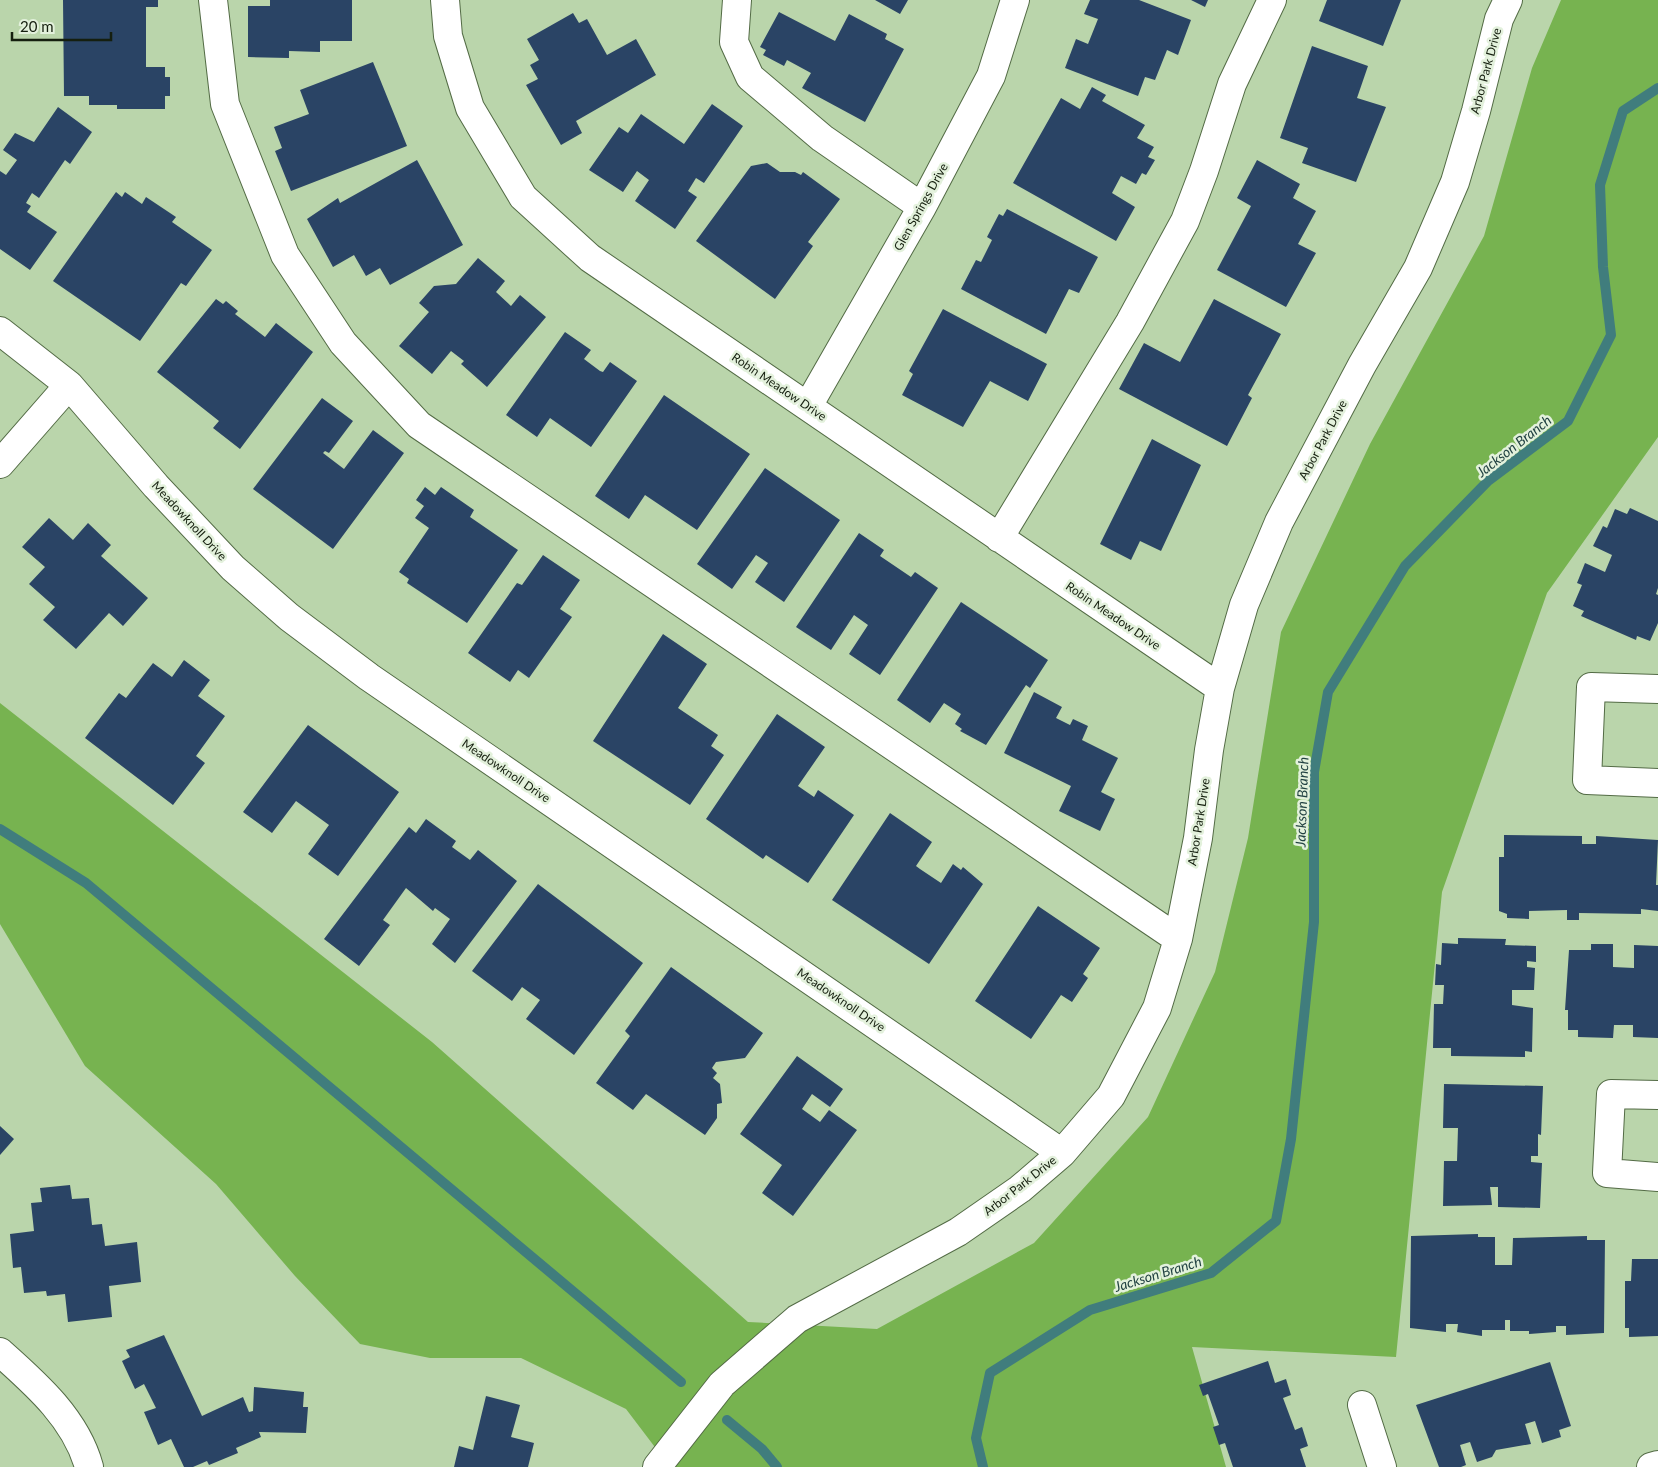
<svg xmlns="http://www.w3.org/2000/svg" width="1658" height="1467" font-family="Lato,sans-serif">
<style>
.green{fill:#77b350}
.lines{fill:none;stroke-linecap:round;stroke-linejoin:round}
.stream{stroke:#407d7d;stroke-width:10}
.building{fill:#2a4465}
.minor-casing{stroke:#536b45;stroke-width:30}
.minor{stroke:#fff;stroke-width:28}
.labels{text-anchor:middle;stroke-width:5;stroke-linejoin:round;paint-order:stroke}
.street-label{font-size:12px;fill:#151f0f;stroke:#e3f1dc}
.water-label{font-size:14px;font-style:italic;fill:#224242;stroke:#e3f1dc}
</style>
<rect width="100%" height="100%" fill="#bad5ab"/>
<path class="green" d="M1561,0H1658V437L1547,593L1442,892L1396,1357L1192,1347L1226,1467H670L626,1409L521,1358H430L360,1344L295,1276L216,1184L85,1066L0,924V703L432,1042L748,1322L877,1329L1034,1243L1148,1117L1215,972L1248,838L1281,632L1370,444L1484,236L1532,68Z"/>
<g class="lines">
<path class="stream" d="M0,829L86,883L681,1382
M727,1420L762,1449L777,1467
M983,1467L976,1438L990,1373L1090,1310L1211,1273L1276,1221L1291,1139L1314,922V772L1328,692L1405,566L1488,481L1568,421L1611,335L1603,267L1600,185L1623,111L1658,88"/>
</g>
<path class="building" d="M63,0H158V7H146V67H165V77H170V96H165V109H117V105H89V96H64Z
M270,0H352V41H320V52L289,51V58L248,57V6H270Z
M875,0H908L900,14Z
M1090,0H1139L1191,20L1178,55L1167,50L1155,80L1145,77L1138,96L1065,68L1076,39L1088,44L1098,19L1084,14Z
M1191,0H1208L1205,7Z
M1327,0H1401L1383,46L1319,21Z
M779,12L835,41L849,14L887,34L885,39L904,49L865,122L802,88L811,73L787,60L784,66L763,55L766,50L760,47Z
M573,13L579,23L587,19L607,55L636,39L656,75L576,121L582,133L561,145L526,85L538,79L530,65L539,60L527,39Z
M1312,46L1368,66L1357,98L1386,107L1356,182L1302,163L1308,148L1280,138Z
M373,62L407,146L291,191L275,151L282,148L274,127L309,114L300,90Z
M1092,87L1106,95L1102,101L1145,125L1137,138L1154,147L1148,157L1155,160L1146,175L1142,173L1136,184L1121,176L1112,193L1135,207L1116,241L1013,183L1061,98L1080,109Z
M712,104L743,126L704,183L696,178L688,191L697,197L675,229L635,201L649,180L637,171L623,192L589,170L619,127L628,133L641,114L684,144Z
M58,107L92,132L70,164L65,160L39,198L32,193L26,203L31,206L27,212L57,232L30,270L0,249V171L6,175L17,160L3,150L15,133L34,142Z
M417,160L463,245L390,285L380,268L366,276L354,255L333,267L307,219L338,198L340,203Z
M1257,160L1300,184L1293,198L1316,211L1298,244L1316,253L1286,307L1217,270L1251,206L1237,198Z
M767,163L780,172H795L801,175L803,172L840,199L808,242L813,246L775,299L696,241L751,166Z
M116,192L122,197L125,192L142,204L146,197L176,217L172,222L212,250L186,286L181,283L140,341L53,281Z
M1007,209L1098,257L1079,293L1069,289L1046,334L961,289L976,260L981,262L992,240L987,237L999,214L1003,216Z
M478,258L505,281L496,292L511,306L520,295L546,317L487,387L461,364L464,361L451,351L432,374L399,346L429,312L419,303L434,286L456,284Z
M216,299L223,304L226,301L238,311L235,314L265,337L276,323L313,352L240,449L213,428L219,421L157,372Z
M1214,299L1281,334L1248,395L1252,398L1227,446L1119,389L1144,343L1180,362Z
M943,309L1047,364L1028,401L990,381L963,427L902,395L913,374L909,371Z
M565,332L591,350L584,359L600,371L603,372L610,362L637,381L591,447L550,418L537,437L506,415Z
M664,395L750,454L697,530L645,495L629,519L595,496Z
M322,398L353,421L329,453L325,451L323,453L344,469L373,430L404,453L333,549L253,489Z
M1152,439L1201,465L1161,551L1140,541L1131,560L1100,544Z
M765,468L840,520L784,602L755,582L768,563L756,555L732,589L697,564Z
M425,487L435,495L441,487L474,510L470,517L518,550L467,623L407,583L409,579L399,572L429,528L415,518L424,506L416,500Z
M1630,508L1658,521V588L1656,594L1658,595V623L1650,641L1637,636L1636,640L1581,616L1584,611L1573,606L1582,585L1577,583L1585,563L1605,572L1612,555L1593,546L1603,526L1607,528L1615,509L1627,514Z
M49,518L73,540L88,523L111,545L101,556L148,598L123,626L109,613L76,649L43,620L55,607L29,584L45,567L22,547Z
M859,533L884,550L880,556L911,577L915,572L938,588L880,675L849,654L868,625L854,615L831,650L796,627Z
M543,555L580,580L560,609L572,617L529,678L518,670L510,682L468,653L517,583L522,585Z
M961,602L1048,660L1030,688L1026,685L986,745L960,731L962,729L955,724L961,714L944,703L930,723L897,700Z
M663,634L707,664L678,708L718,735L711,746L724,755L690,805L593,741Z
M184,660L210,680L198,696L225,716L196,756L205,763L173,805L85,738L119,693L126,698L153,663L172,677Z
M1034,692L1062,707L1056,718L1070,725L1073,719L1088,726L1082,740L1118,758L1101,792L1115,799L1100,831L1059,811L1071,786L1004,753Z
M777,714L825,747L798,786L814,797L818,790L854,815L808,883L766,855L763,859L706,819Z
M308,725L399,792L338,876L308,854L329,825L296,801L272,833L243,812Z
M890,813L932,842L916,866L920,869L941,883L953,864L961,870L963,867L983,884L929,964L832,900Z
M426,819L456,841L452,847L470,860L478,850L517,881L455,963L432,944L450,919L435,908L433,911L406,888L383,920L390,925L359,966L324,939L409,827L416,833Z
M1504,835L1582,836V844H1596V836L1658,840L1656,885H1658V911L1641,909V914L1579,913V920H1567V910L1529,911V919L1507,918V914L1499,911V857H1504Z
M538,884L643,963L574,1055L526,1019L540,1000L522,987L512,1001L472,971Z
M1038,906L1100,948L1083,974L1088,978L1072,1002L1061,995L1031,1039L975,1001Z
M1458,938L1506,939L1505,945L1536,946V962L1527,961V967L1535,968L1534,990H1512V1005L1533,1008L1532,1052L1525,1051V1057L1451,1056V1048H1433L1434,1004H1443L1444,985H1435L1436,964L1441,965L1442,943L1458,944Z
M1591,944H1613V967L1634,968V945L1658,946V1038L1633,1037V1025H1614L1613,1038L1578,1037V1030H1568V1010H1565L1569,950H1591Z
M671,967L763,1033L745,1058L716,1062L712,1068L717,1073L713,1078L720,1084L722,1103L717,1104V1118L705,1135L646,1094L633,1110L596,1083L630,1036L625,1031Z
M797,1056L843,1089L830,1107L812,1094L802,1109L820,1122L829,1110L857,1130L793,1216L762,1193L782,1165L740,1134Z
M1444,1084L1543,1086L1541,1135L1538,1134V1156H1531V1162L1542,1163L1540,1208L1498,1207V1187H1490L1492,1205L1443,1206L1444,1161H1457L1458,1128H1443Z
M0,1126L14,1139L0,1155Z
M70,1185L72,1199L89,1198L92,1225L102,1224L105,1246L137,1242L141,1282L109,1286L112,1317L68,1322L65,1294L47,1296L46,1291L24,1293L21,1267L13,1268L10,1234L34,1231L31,1203L42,1202L40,1188Z
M1478,1234V1237H1495V1265H1512L1513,1238L1587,1236V1240H1605L1604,1333L1566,1335V1326H1556V1332L1529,1334V1331H1510V1320H1505V1330H1482V1336L1457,1332L1458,1324H1446V1332L1410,1328L1411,1236Z
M1632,1259H1658V1336L1629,1337V1328H1625V1281H1631Z
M164,1335L202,1416L243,1397L249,1412L253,1411L254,1387L304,1392L303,1407H308L306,1433L259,1432L261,1437L236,1448L238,1453L209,1465L207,1461L193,1467H184L171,1439L158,1445L144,1412L156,1408L144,1384L135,1389L122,1361L130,1357L126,1350Z
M1268,1361L1275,1383L1286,1379L1291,1395L1283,1398L1295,1430L1302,1427L1308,1446L1300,1449L1306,1467H1233L1225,1443L1219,1445L1213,1427L1219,1425L1208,1394L1203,1396L1199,1385Z
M1550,1362L1571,1426L1559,1430L1561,1437L1542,1443L1535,1421L1525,1424L1531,1444L1496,1450L1492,1457L1477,1462L1470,1442L1460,1445L1466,1465L1461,1467H1439L1416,1405Z
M486,1396L520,1405L511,1437L534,1443L528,1467H454L459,1446L473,1450Z"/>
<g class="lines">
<defs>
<path id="minor" d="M213,0L225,104L285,255L343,343L419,425L1178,939
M445,0L448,36L470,108L523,197L590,258L1220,688
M737,0L734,42L750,77L822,138L922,207
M0,331L69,385L156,486L233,568L289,617L369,677L1062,1153
M808,406L922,207L991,76L1015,0
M0,464L69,385
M999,538L1130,322L1185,221L1204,171L1232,84L1272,0
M1658,689L1591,687L1587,780L1658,783
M1658,1095L1611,1094L1607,1173L1658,1177
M0,1352C36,1384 76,1419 89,1467
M1362,1405L1382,1467
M657,1467L722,1384L797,1319L958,1232L1020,1189L1062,1153L1111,1096L1157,1008L1178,939L1198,838L1209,750L1220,688L1244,605L1279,522L1362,365L1418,268L1455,182L1476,111L1499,19L1508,0
M1651,1467L1658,1465"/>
</defs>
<use href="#minor" class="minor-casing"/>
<use href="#minor" class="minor"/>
</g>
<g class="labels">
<g class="street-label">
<text transform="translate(1486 71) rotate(-75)" y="4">Arbor Park Drive</text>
<text transform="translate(921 207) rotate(-61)" y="4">Glen Springs Drive</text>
<text transform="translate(779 387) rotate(34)" y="4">Robin Meadow Drive</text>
<text transform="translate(1323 440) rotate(-62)" y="4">Arbor Park Drive</text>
<text transform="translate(189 521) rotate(47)" y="4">Meadowknoll Drive</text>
<text transform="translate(1113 616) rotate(34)" y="4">Robin Meadow Drive</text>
<text transform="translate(506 771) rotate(34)" y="4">Meadowknoll Drive</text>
<text transform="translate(1199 822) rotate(-81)" y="4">Arbor Park Drive</text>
<text transform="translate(841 1000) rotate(34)" y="4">Meadowknoll Drive</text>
<text transform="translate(1020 1186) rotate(-38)" y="4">Arbor Park Drive</text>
</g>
<g class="water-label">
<text transform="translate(1514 446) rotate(-38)" y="5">Jackson Branch</text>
<text transform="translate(1302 802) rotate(-88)" y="5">Jackson Branch</text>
<text transform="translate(1158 1274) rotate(-17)" y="5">Jackson Branch</text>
</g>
</g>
<path d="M12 32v8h99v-8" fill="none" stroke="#151f0f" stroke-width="2.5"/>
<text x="20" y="32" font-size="15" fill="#151f0f" stroke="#e3f1dc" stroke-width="4" paint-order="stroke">20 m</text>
</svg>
